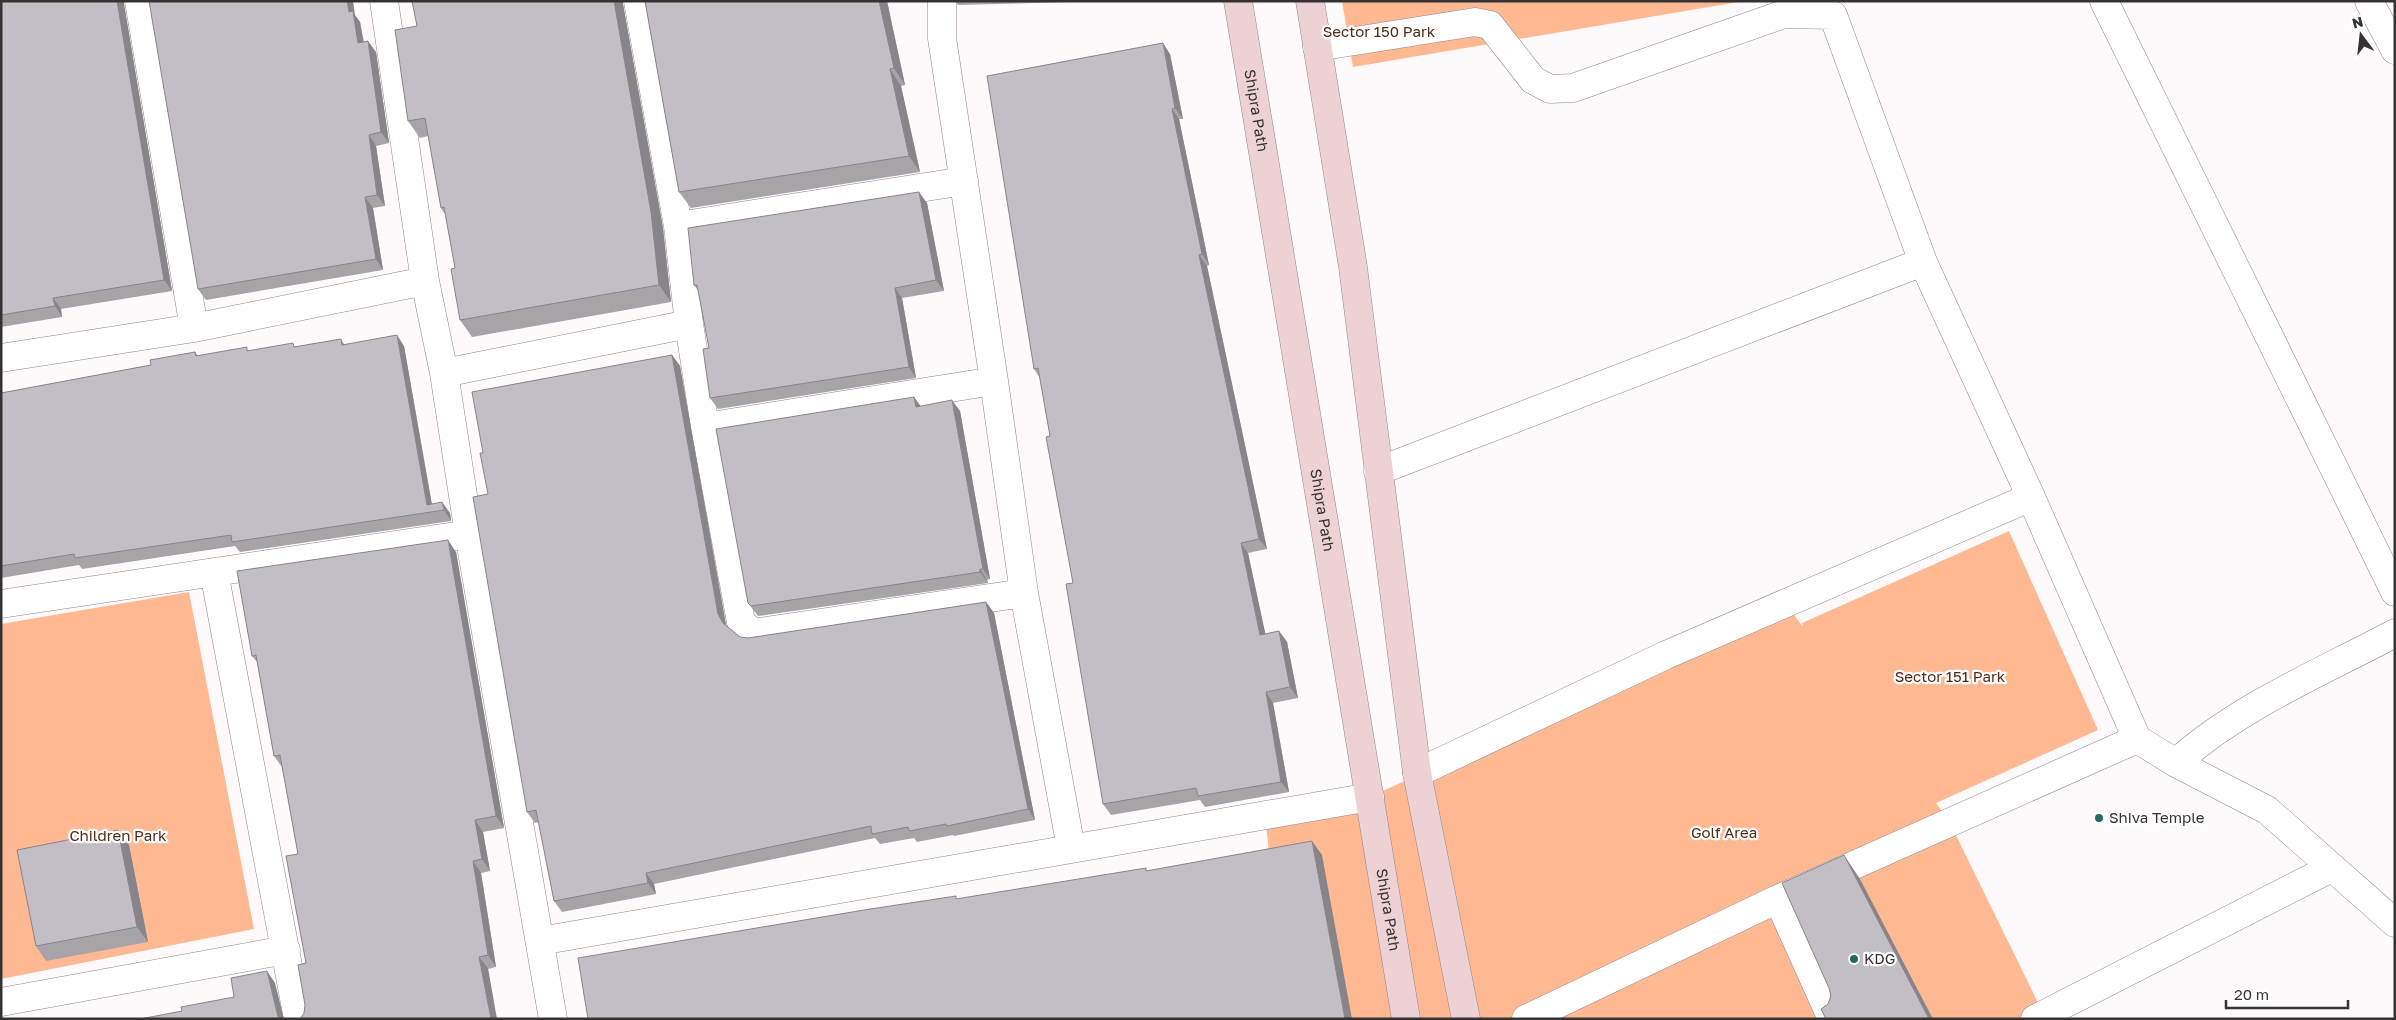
<svg xmlns="http://www.w3.org/2000/svg" width="2396" height="1020" font-family="'Golos Text',sans-serif">
<style>
.green{fill:#feb892}
.lines{fill:none;stroke-linecap:round;stroke-linejoin:round}
.street-casing{stroke:#8f878b;stroke-width:29}
.secondary-casing{stroke:#8f878b;stroke-width:29}
.street{stroke:#fff;stroke-width:28}
.secondary{stroke:#eed1d4;stroke-width:28}
.wall{fill:#a8a3a9}
.shaded-wall{fill:#88858a}
.building{fill:#c3bec5;stroke:#88858a}
.poi-dot{fill:#236a60;stroke:#fff;stroke-width:2}
.labels{text-anchor:middle;stroke-width:4.5;stroke-linejoin:round;paint-order:stroke}
.park-label{font-size:15px;fill:#502b15;stroke:#fff}
.street-label{font-size:15px;fill:#353233;stroke:#fff}
.poi-label{font-size:15px;fill:#353233;stroke:#fff;text-anchor:start}
</style>
<rect width="100%" height="100%" fill="#fef9fb"/>
<path class="green" d="M1342,1H1744L1353,67Z
M2009,531L2098,730L1936,803L1949,821L2046,1019H1287L1265,815L1370,797L1786,604L1803,627L1802,623Z
M189,592L254,929L1,979V624Z"/>
<g class="lines">
<defs>
<path id="street" d="M139,1L194,328
M384,1L425,281L444,373L469,534L553,1019
M638,1L678,226L689,324L705,427L741,622L753,633L1024,593
M942,1V38L994,381L1024,593L1071,848
M2104,1L2395,592
M2369,1L2395,50
M1317,47L1475,22L1490,25L1533,80L1550,89L1573,88L1784,14L1833,15L1923,262L1378,471
M678,226L964,181
M1923,262L2031,497
M1,358L194,328L425,281
M444,373L689,324
M705,427L994,381
M214,572L298,1019
M1,604L469,534
M2176,763C2236,708 2322,672 2395,633
M1417,773L1666,655L2031,497L2137,739
M1778,899L1832,1019
M540,941L1370,797
M1,1002L286,950
M1526,1019L1778,899L2137,739L2176,763L2267,810L2395,923
M2035,1019L2331,868"/>
<g id="secondary">
<path id="s1" d="M1238,1L1406,1019"/>
<path d="M1310,1L1353,267L1417,773L1466,1019"/>
</g>
</defs>
<use href="#street" class="street-casing"/>
<use href="#secondary" class="secondary-casing"/>
<use href="#street" class="street"/>
<use href="#secondary" class="secondary"/>
</g>
<path class="wall" d="M1,1L124,4L172,291L61,309L62,317L1,327Z
M412,1H623V4L663,228L671,302L472,337L460,320L455,268L445,214L441,208L428,136L420,138L408,121L417,26Z
M645,1H887L905,85L901,86L920,172L691,208L679,192Z
M955,1H1106L958,5Z
M355,15L360,22L364,42L376,52L389,143L376,146L385,206L373,208L383,270L206,300L198,289Z
M1170,54L1183,119H1179L1209,265L1207,266L1267,549L1248,553L1265,634L1279,631L1287,642L1298,698L1273,703L1289,792L1205,807L1200,800L1111,815L1103,804L1073,583L1050,436L1040,378L1034,369Z
M927,203L944,291L902,298L916,378L718,409L710,398L709,348L699,292L694,285Z
M341,339L344,344L404,346L432,504L450,513L451,521L240,552L235,546L82,569L79,565L1,578V393L151,365L195,352L198,356L296,347Z
M672,355L680,366L726,625L740,637L748,638L986,602L994,613L1035,820L954,836L953,835L917,842L914,838L880,844L875,838L654,884L656,894L562,912L554,901L539,822L535,823L527,812L483,453Z
M914,397L920,406L960,411L990,579L987,580L988,583L758,616L748,603Z
M456,552L504,828L483,832L490,871L481,873L496,967L304,1013L305,1005L306,963L298,854L282,767L274,756L257,662L252,656Z
M129,845L148,942L46,961L36,946Z"/>
<path class="shaded-wall" d="M117,1H124V4L172,291L164,280Z
M347,1H353L355,15L360,22L365,53L358,43L349,12Z
M614,1H623V4L663,228L671,302L659,285Z
M879,1H887L905,85L894,68Z
M368,41L376,52L389,143L381,132Z
M1163,43L1170,54L1183,119L1175,108Z
M890,69L901,86L920,172L909,156Z
M1172,109L1179,119L1209,265L1202,254Z
M369,135L376,146L385,206L377,195Z
M919,192L927,203L944,291L936,280Z
M365,197L373,208L383,270L376,259Z
M1199,255L1207,266L1267,549L1259,539Z
M895,288L902,298L916,378L909,367Z
M53,298L61,309L62,317L55,306Z
M397,335L404,346L433,512L427,505Z
M672,355L680,366L726,625L723,623L718,614Z
M914,397L922,408L916,407Z
M952,400L960,411L990,579L983,569Z
M442,502L450,513L451,521L444,510Z
M448,540L456,552L504,828L496,816Z
M1241,543L1248,553L1268,646L1260,635Z
M980,569L987,580L988,583L980,572Z
M986,602L994,613L1035,820L1028,809Z
M1279,631L1287,642L1298,698L1290,687Z
M1266,692L1273,703L1289,792L1281,782Z
M475,820L483,832L490,871L482,859Z
M118,830L129,845L148,942L137,927Z
M1312,841L1322,855L1352,1019H1345Z
M1844,855L1860,879L1933,1019H1929Z
M473,861L481,873L496,967L488,955Z
M646,873L654,884L656,894L648,883Z
M479,957L488,968L497,1019H491Z
M267,971L275,983L284,1019H279L278,1017Z"/>
<path class="building" d="M1,1H117L164,280L53,298L55,306L1,315Z
M149,1H347L349,12L353,11L358,43L368,41L381,132L369,135L377,195L365,197L376,259L198,289Z
M412,1H614L651,212L659,285L460,320L451,269L455,268L444,207L441,208L425,118L408,121L395,30L417,26Z
M645,1H879L894,68L890,69L909,156L679,192Z
M1163,43L1175,108L1172,109L1202,254L1199,255L1259,539L1241,543L1260,635L1279,631L1290,687L1266,692L1281,782L1198,796L1196,788L1103,804L1066,584L1073,583L1046,437L1050,436L1038,368L1034,369L987,76Z
M919,192L936,280L895,288L909,367L710,398L703,349L709,348L697,285H694L688,228Z
M397,335L427,505L442,502L444,510L232,542L231,535L75,558L74,554L1,566V393L151,365L150,360L195,352L196,356L247,347V351L293,343L294,347L341,339L342,345Z
M672,355L718,614L723,623L740,637L748,638L986,602L1028,809L947,826L946,824L909,831L908,827L872,834L871,826L646,873L648,883L554,901L536,810L527,812L473,497L488,494L480,453H483L472,392Z
M914,397L916,407L952,400L983,569H980V572L751,606L748,603L716,429Z
M448,540L496,816L475,820L482,859L473,861L488,955L479,957L491,1019H300L304,1013L305,1005L298,965L306,963L286,856L298,854L280,755L274,756L256,655L252,656L237,571Z
M118,830L137,927L36,946L17,850Z
M1312,841L1345,1019H588L578,958L864,910L956,896V899L1146,868V871Z
M1844,855L1929,1019H1826L1821,1009L1828,1004L1831,996L1829,988L1782,883Z
M267,971L278,1017L280,1019H140L182,1011L181,1007L234,997L231,978Z"/>
<g class="poi-dot">
<circle cx="2099" cy="818" r="5"/>
<circle cx="1854" cy="959" r="5"/>
</g>
<g class="labels">
<g class="park-label">
<text x="1379" y="37">Sector 150 Park</text>
<text x="1950" y="682">Sector 151 Park</text>
<text x="1724" y="838">Golf Area</text>
<text x="118" y="841">Children Park</text>
</g>
<g class="street-label">
<text dy="5" stroke="none"><textPath href="#s1" startOffset="111">Shipra Path</textPath></text>
<text dy="5" stroke="none"><textPath href="#s1" startOffset="516">Shipra Path</textPath></text>
<text dy="5" stroke="none"><textPath href="#s1" startOffset="921">Shipra Path</textPath></text>
</g>
<g class="poi-label">
<text x="2109" y="823">Shiva Temple</text>
<text x="1864" y="964">KDG</text>
</g>
</g>
<rect width="2396" height="1020" fill="none" stroke="#353233" stroke-width="5"/>
<g transform="translate(2361 35) rotate(345)" stroke="#ffffff" stroke-width="4" paint-order="stroke">
<path d="M0-4L9 19L0 12L-9 19Z" fill="#353233"/>
<text y="-8" font-size="14" font-weight="bold" text-anchor="middle" fill="#353233">N</text>
</g>
<path d="M2226 1000v8h122v-8" fill="none" stroke="#353233" stroke-width="2.5"/>
<text x="2234" y="1000" font-size="15" fill="#353233" stroke="#ffffff" stroke-width="4" paint-order="stroke">20 m</text>
</svg>
